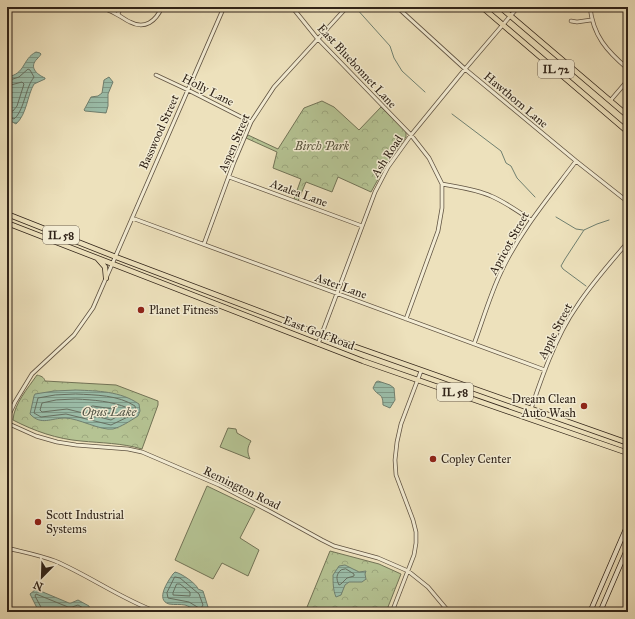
<svg xmlns="http://www.w3.org/2000/svg" width="635" height="619" font-family="'IM FELL Great Primer',serif">
<style>
.grass{fill:#b5c393;stroke:#727356}
.park{fill:url(#park-crowns);stroke:#727356}
.water{fill:url(#water-rules);stroke:#708070}
.lines{fill:none;stroke-linecap:round;stroke-linejoin:round}
.shore{stroke:#667061;stroke-width:1}
.stream{stroke:#708070;stroke-width:1}
.minor-casing{stroke:#5f5241;stroke-width:4.5}
.secondary-casing{stroke:#302318;stroke-width:5.5}
.primary-casing{stroke:#302318;stroke-width:6}
.minor{stroke:#f3ecd3;stroke-width:3}
.secondary{stroke:#f3ecd3;stroke-width:4}
.primary{stroke:#ede1bc;stroke-width:4.5}
.poi-dot{fill:#8f2418;stroke:#f3ecd3;stroke-width:1.5}
.labels{text-anchor:middle;stroke-width:3;stroke-linejoin:round;paint-order:stroke}
.shield{fill:#f3ecd3;stroke:#6a5f50;stroke-width:1}
.shield-label{font-size:11px;font-weight:bold;fill:#302318}
.street-label{font-size:12px;fill:#302318;stroke:#f3ecd3}
.park-label{font-size:12px;font-style:italic;fill:#58533d;stroke:#f3ecd3}
.poi-label{font-size:12px;fill:#302318;stroke:#f3ecd3;text-anchor:start}
.water-label{font-size:13px;font-style:italic;fill:#505244;stroke:#f3ecd3}
</style>
<defs>
<pattern id="park-crowns" width="20" height="18" patternUnits="userSpaceOnUse"><rect width="20" height="18" fill="#b5c393"/><path d="M2 6a3 3 0 1 1 6 0M12 15a3 3 0 1 1 6 0" fill="none" stroke="#9ca77e"/></pattern>
<pattern id="water-rules" width="6" height="5" patternUnits="userSpaceOnUse"><rect width="6" height="5" fill="#9bbeaa"/><path d="M0 2.5h6" fill="none" stroke="#7f9a89"/></pattern>
</defs>
<rect width="100%" height="100%" fill="#ede1bc"/>
<filter id="stains"><feTurbulence type="fractalNoise" baseFrequency=".005" numOctaves="4"/><feColorMatrix values="0 0 0 0 .2 0 0 0 0 .09 0 0 0 0 .02 0 0 0 .5 -.17"/></filter>
<radialGradient id="worn" r=".72"><stop offset=".6" stop-color="#630" stop-opacity="0"/><stop offset="1" stop-color="#630" stop-opacity=".3"/></radialGradient>
<path class="grass" d="M228,428L236,429L237,433L251,441C247,448 247,452 250,459L220,447Z
M207,486L255,509L240,538L259,550L248,576L222,563L213,579L175,560Z"/>
<path class="park" d="M322,101L334,107L359,130L381,107L406,132V137L387,163L371,192L338,177L332,192L306,182L298,201L294,199L301,179L273,168L277,152L246,138L248,135L278,149L304,108Z
M37,375C41,376 44,377 45,381L116,385L158,401V405L142,449C122,443 101,443 81,441C57,439 34,431 13,420C14,404 28,388 37,375Z
M330,551L379,564L401,574L386,612H305Z"/>
<path class="water" d="M36,52L40,53L41,54C40,56 39,57 37,59C29,67 36,74 45,78V79L34,84C27,96 27,114 16,124L7,119V77C26,74 22,59 36,52Z
M109,77L113,82L108,94V106L106,113L85,111L84,110L91,97L98,96L102,93L104,80Z
M378,381L390,385L394,388L395,400L390,408L383,405C383,392 378,397 373,388L376,382Z
M76,390C98,391 120,391 139,404L140,411L138,416C130,421 121,427 113,429C101,431 78,418 65,418C51,418 41,426 30,414L34,396L35,394L54,391Z
M345,565L359,572L366,571L365,574L366,579L362,582H349L345,585L341,595L336,597C333,590 333,582 333,575L339,566Z
M175,572C181,573 197,584 198,589L203,591L208,607L203,612C196,612 192,607 185,605C180,604 175,605 169,604C155,600 168,581 173,574Z
M35,590H38L69,603H71L78,600L89,606L91,612H39L30,594Z"/>
<g class="lines">
<path class="shore" d="M7,81L19,77L28,69L30,70L34,77C32,80 30,83 29,86C25,95 22,113 14,119L7,116
M7,86L22,82L24,84L17,106L13,111H7
M76,394C96,395 118,395 135,406L136,411L134,414L111,425L66,414L41,417L34,413L38,398L55,395Z
M76,399C94,400 111,401 128,408L129,410L111,420L67,409L42,412L40,410L42,403L56,400Z
M93,406L113,409L115,411C108,417 100,411 92,409L91,407Z
M346,569L354,574V576L347,578L341,584L339,585C336,579 336,574 341,570Z
M175,577L180,578L199,594L203,605L201,608H199L189,602L168,598L167,593Z
M177,584H180L190,592V596L173,595V593Z
M43,612L42,609L35,596L36,594L68,607H72L78,605L85,609L87,612"/>
<path class="stream" d="M355,7L390,46L394,58L402,71L425,92
M452,114L501,151L506,163L511,166L517,178L535,197
M556,217L576,229L583,230
M584,230L565,259L561,266L563,269L586,286
M584,230L597,224L609,220"/>
<defs>
<path id="minor" d="M95,7C102,8 110,10 116,14C121,16 125,20 130,22C145,30 156,21 162,7
M292,7L317,38L411,135L429,158L442,184V208L438,231L406,319
M397,7L465,69L576,161L628,202
M590,7C593,36 607,51 628,69
M118,14L121,7
M571,21L577,22L591,20
M156,75L188,90L251,122
M610,101L628,80
M229,177L362,226
M442,184C458,187 476,189 491,196C505,202 518,211 531,220
M132,218L545,370
M204,244L234,162L251,122L274,87L347,7
M318,344L375,192L388,167L411,135L465,69L518,7
M474,344C483,320 490,295 501,272C520,231 549,197 576,161
M528,418C540,382 555,337 577,306C592,283 610,263 628,242
M7,419L15,402L32,374L74,335L93,308L224,7
M7,423L36,436L57,442L76,445L128,449L142,452L219,485L271,512L322,540L334,546L378,558L408,571L428,587L449,612
M7,548C23,552 39,555 55,561C90,576 121,599 157,612
M392,612L414,555L416,543V532L413,520L396,475L395,460L397,442L401,424L421,371"/>
<path id="secondary" d="M590,612L628,524
M600,612L628,547"/>
<path id="primary" d="M482,7L628,132
M500,7L628,116
M7,214L116,257L322,335L628,443
M7,223L363,361L628,453
M98,259L105,267L106,278"/>
</defs>
<use href="#minor" class="minor-casing"/>
<use href="#secondary" class="secondary-casing"/>
<use href="#primary" class="primary-casing"/>
<use href="#minor" class="minor"/>
<use href="#secondary" class="secondary"/>
<use href="#primary" class="primary"/>
</g>
<g class="poi-dot">
<circle cx="141" cy="310" r="4"/>
<circle cx="584" cy="406" r="4"/>
<circle cx="433" cy="459" r="4"/>
<circle cx="38" cy="522" r="4"/>
</g>
<g class="labels">
<g class="shield">
<rect x="538" y="60" width="36" height="18" rx="3"/>
<rect x="43" y="226" width="36" height="18" rx="3"/>
<rect x="437" y="383" width="36" height="18" rx="3"/>
</g>
<g class="shield-label">
<text x="556" y="73">IL 72</text>
<text x="61" y="239">IL 58</text>
<text x="455" y="396">IL 58</text>
</g>
<g class="street-label">
<text transform="translate(357 66) rotate(47)" y="4">East Bluebonnet Lane</text>
<text transform="translate(208 90) rotate(27)" y="4">Holly Lane</text>
<text transform="translate(516 100) rotate(40)" y="4">Hawthorn Lane</text>
<text transform="translate(159 132) rotate(-66)" y="4">Basswood Street</text>
<text transform="translate(234 143) rotate(-67)" y="4">Aspen Street</text>
<text transform="translate(387 156) rotate(-57)" y="4">Ash Road</text>
<text transform="translate(299 193) rotate(20)" y="4">Azalea Lane</text>
<text transform="translate(509 243) rotate(-61)" y="4">Apricot Street</text>
<text transform="translate(341 286) rotate(20)" y="4">Aster Lane</text>
<text transform="translate(555 331) rotate(-63)" y="4">Apple Street</text>
<text transform="translate(319 333) rotate(21)" y="4">East Golf Road</text>
<text transform="translate(242 488) rotate(26)" y="4">Remington Road</text>
</g>
<g class="park-label">
<text x="322" y="150">Birch Park</text>
</g>
<g class="poi-label">
<text x="149" y="314">Planet Fitness</text>
<text x="576" y="403" text-anchor="end">Dream Clean<tspan x="576" dy="14">Auto Wash</tspan></text>
<text x="441" y="463">Copley Center</text>
<text x="46" y="519">Scott Industrial<tspan x="46" dy="14">Systems</tspan></text>
</g>
<g class="water-label">
<text x="109" y="416">Opus Lake</text>
</g>
</g>
<rect width="635" height="619" fill="none" stroke="#ede1bc" stroke-width="24"/>
<rect x="8" y="8" width="619" height="603" fill="none" stroke="#302318" stroke-width="2"/>
<rect x="12" y="12" width="611" height="595" fill="none" stroke="#302318"/>
<g transform="translate(42 577) rotate(203)" stroke="#f3ecd3" stroke-width="3" paint-order="stroke">
<path d="M0-3L7 15L0 10L-7 15Z" fill="#302318"/>
<text y="-6" font-size="11" font-weight="bold" text-anchor="middle" fill="#302318">N</text>
</g>
<rect width="100%" height="100%" filter="url(#stains)"/>
<rect width="100%" height="100%" fill="url(#worn)"/>
</svg>
